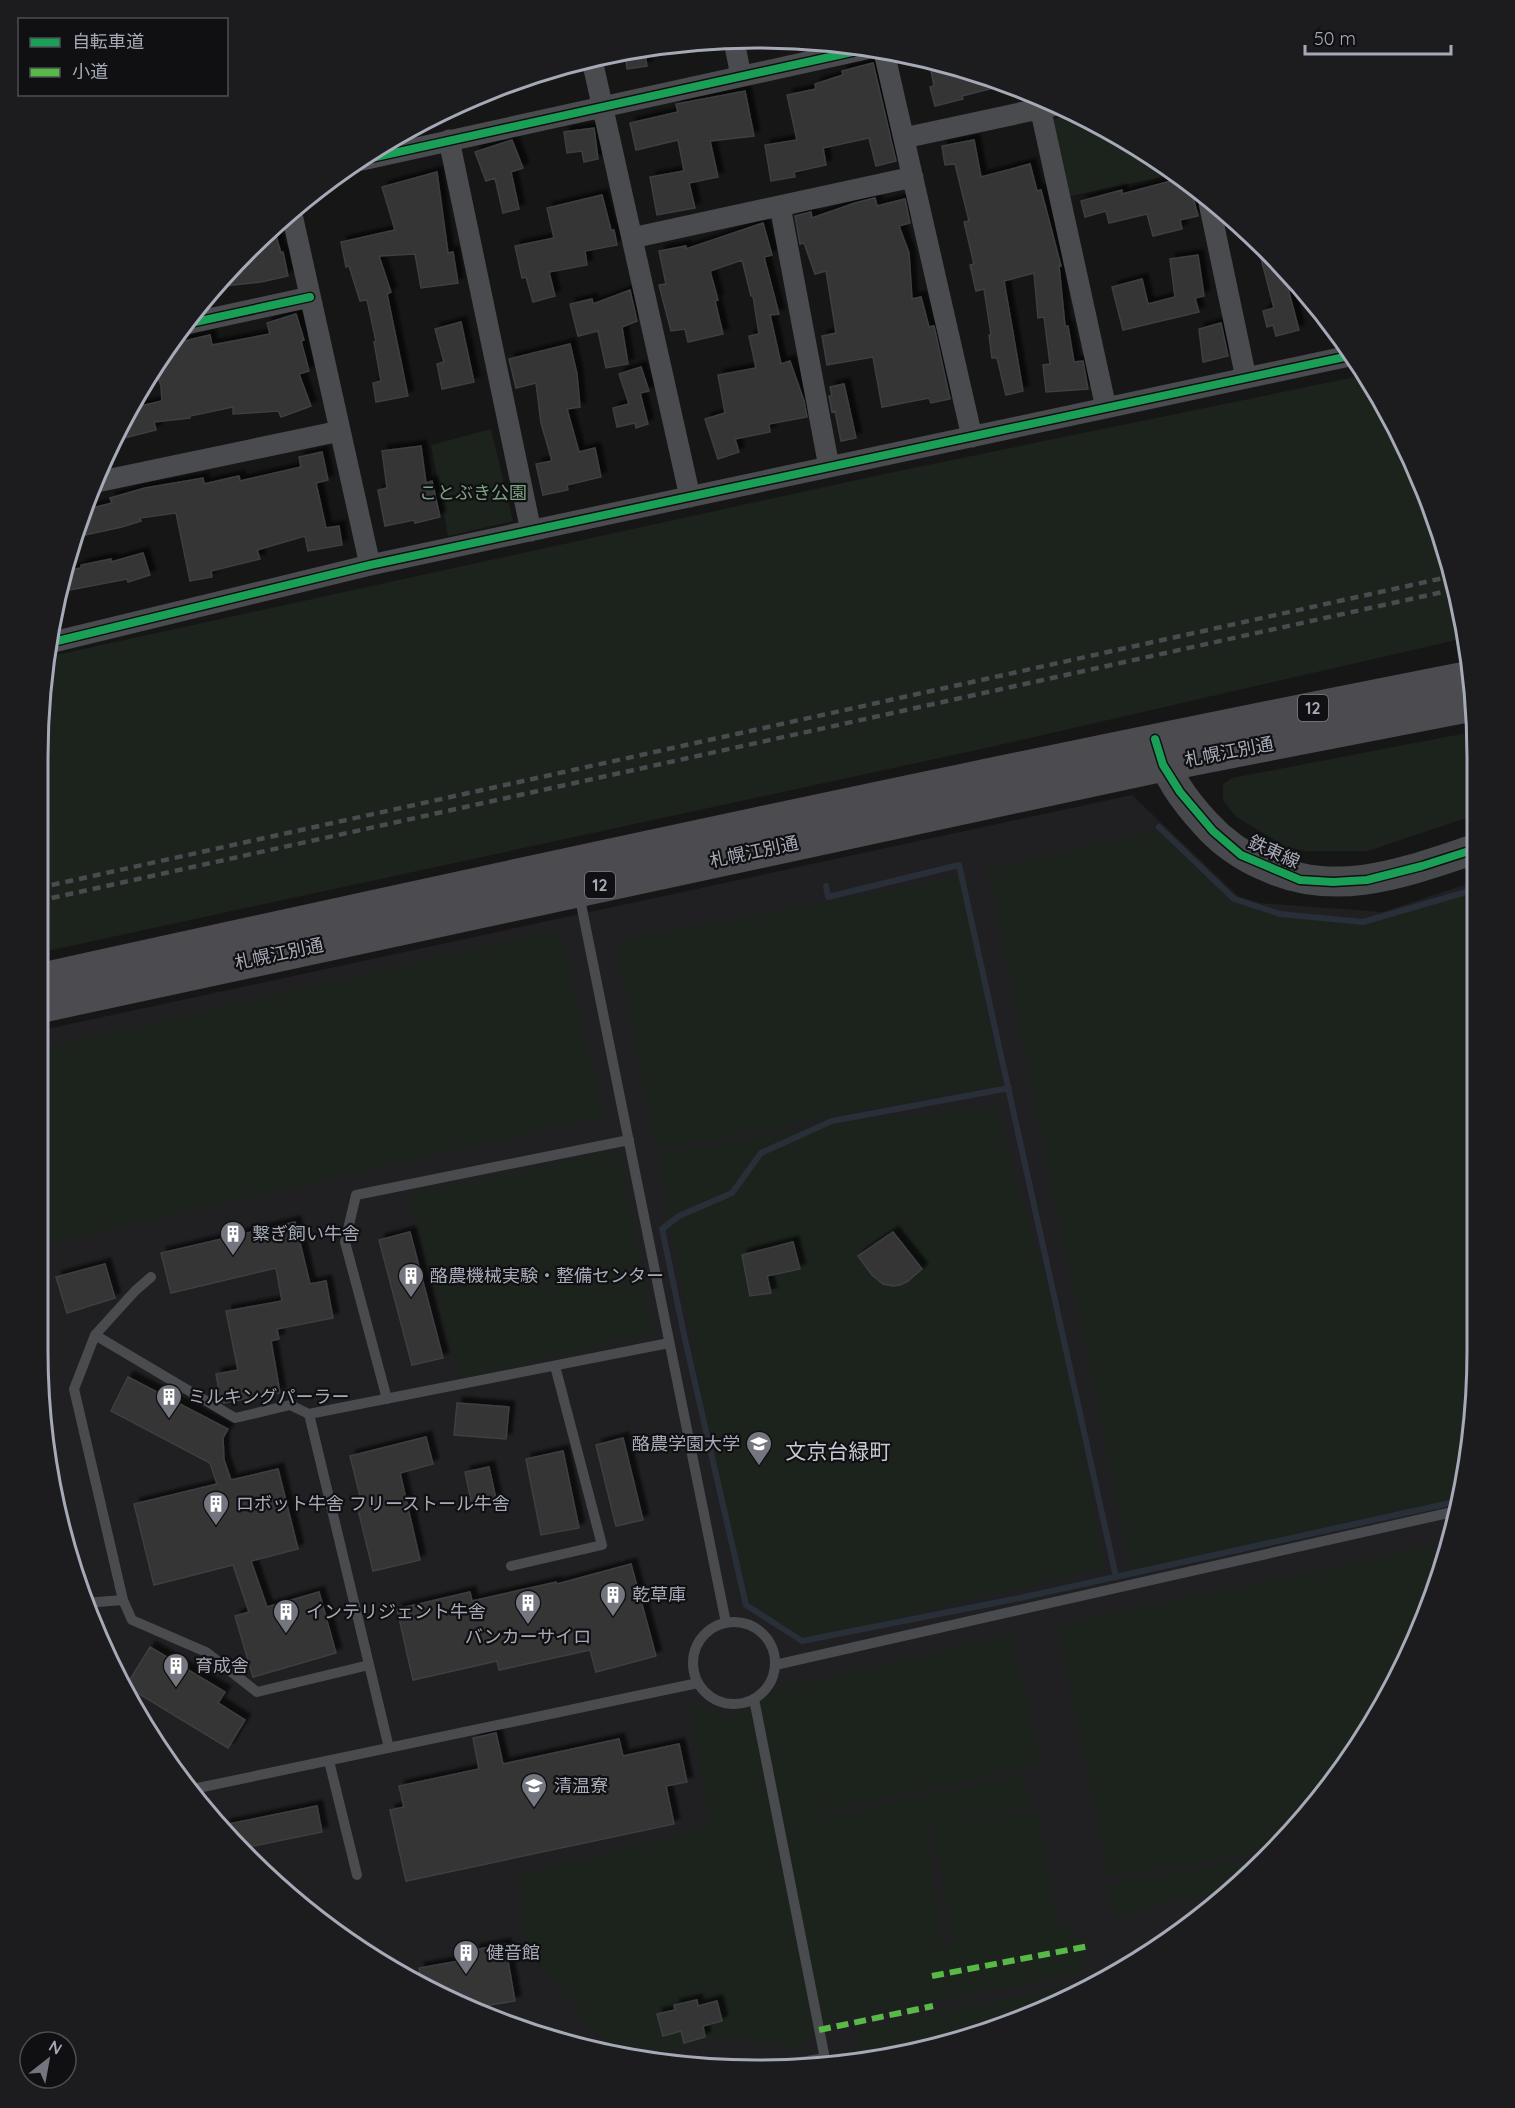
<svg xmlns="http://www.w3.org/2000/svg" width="1515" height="2108" font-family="Quicksand,'Noto Sans JP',sans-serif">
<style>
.built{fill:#202022}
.green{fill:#1c231d;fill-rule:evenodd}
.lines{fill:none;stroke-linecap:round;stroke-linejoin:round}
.stream{stroke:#282f38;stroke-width:6}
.building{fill:#343435;stroke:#3e3f42;stroke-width:1.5;filter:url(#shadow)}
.lane{stroke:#4a4b4f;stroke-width:10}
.street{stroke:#4a4b4f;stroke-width:21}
.secondary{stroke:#48494d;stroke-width:30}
.highway{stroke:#4c4c50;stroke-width:33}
.rail{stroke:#494b4e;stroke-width:4.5;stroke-dasharray:8 6;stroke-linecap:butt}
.quiet{stroke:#58b947;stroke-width:6;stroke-dasharray:12 6;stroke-linecap:butt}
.cycleway-casing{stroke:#101012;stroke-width:11}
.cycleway{stroke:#1a9f57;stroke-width:8}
.labels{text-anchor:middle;stroke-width:4.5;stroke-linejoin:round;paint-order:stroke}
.shield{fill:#101012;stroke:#797c86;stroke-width:1.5}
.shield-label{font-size:16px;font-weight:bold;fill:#a6aab7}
.park-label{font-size:18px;fill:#7ca382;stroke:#101012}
.street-label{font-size:18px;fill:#a6aab7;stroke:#101012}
.poi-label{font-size:18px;fill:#a6aab7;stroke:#101012;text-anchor:start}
.quarter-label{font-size:21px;fill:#c7c9d3;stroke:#101012}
.rim{fill:none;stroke:#a6aab7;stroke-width:3}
</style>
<defs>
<filter id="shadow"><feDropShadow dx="5.5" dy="-5.5" stdDeviation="1.5" flood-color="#0009"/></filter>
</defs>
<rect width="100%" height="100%" fill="#161616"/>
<path class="built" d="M1132,795L1238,896L1260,903L1383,912L1473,882L1476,1397L1453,1537L1403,1669L1329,1789L1232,1892L1118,1974L1033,2016L851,2064H663L571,2046L439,1996L283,1892L159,1750L92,1626L62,1537L38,1351V1031Z"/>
<path class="green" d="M1079,114L1176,174L1066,197L1050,120Z
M1365,375L1423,482L1465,638L995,746L38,953V757L47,657L889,473Z
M491,429L513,521L448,536L431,445Z
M1472,732V816L1368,851H1306L1286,847L1235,816L1223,800V784L1232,778Z
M1160,830L1201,873L1263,911L1312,918L1399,914L1473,890L1476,1397L1459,1499L1131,1572L987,869Z
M961,876L1001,1085L655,1150L615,941Z
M560,929L604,1116L38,1246V1049Z
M995,1106L1061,1332L1105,1568L802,1641L737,1595L704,1406L657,1156L824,1124Z
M620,1149L653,1332L461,1380L409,1194Z
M1451,1542L1403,1669L1329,1789L1271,1850L1108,1877L1057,1625Z
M1011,1635L1041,1763L824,1813L818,1790L822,1818L1021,1774L1032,1807L937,1827L1038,1811L1057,1923L1067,1921L1081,1940L1083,1973L835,2020L793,2050L733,2034L636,2059L613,2054L528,1951L517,1876L710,1826L689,1703L731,1717L801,1676L802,1683ZM933,1828L952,1943L978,1939L943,1946L927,1829Z
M1263,1858L1238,1886L1110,1918L1109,1884Z
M1111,1977L1033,2016L851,2064L850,2056L861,2028Z"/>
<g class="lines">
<path class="stream" d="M1159,827L1234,899L1280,914L1363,922L1473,890
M826,886L828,897L959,865L1116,1577
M1009,1088L832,1121L761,1153L732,1193L679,1216L662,1229L686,1344L746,1605L802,1641L1020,1598L1459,1501"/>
</g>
<path class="building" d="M644,48L647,66L627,69L625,53Z
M929,60L950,64L952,76L970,72L1005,85L962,96L963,99L935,106L930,87L934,86Z
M873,63L896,161L876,166L869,138L823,148L826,165L794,172L795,177L771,181L765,145L797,140L787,95L816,89L815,84L843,75L842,71Z
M745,91L754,136L710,141L718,177L689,183L695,208L657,215L650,177L684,171L678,140L636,150L630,123L678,112L676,104Z
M594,128L598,159L584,162L582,151L567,153L564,132Z
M512,140L523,168L511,172L519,209L503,213L495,178L486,181L475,152Z
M974,140L981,177L1030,164L1037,191L1041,190L1061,266H1059L1065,326H1068L1074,362L1083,361L1088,389L1046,392L1043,365L1050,364L1044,317L1038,318L1034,273L1004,281L1023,391L1006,395L997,358H992L989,335H991L984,289L976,291L970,265L974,264L964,222L969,221L955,164L945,165L942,146Z
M437,172L448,253L453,252L458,283L421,288L415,254L379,256L391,292L387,294L408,396L376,402L373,383L381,381L374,342L376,341L367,300L360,301L349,266L346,267L341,242L395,230L382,187Z
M1175,180L1176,184L1189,182L1198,216L1180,220L1182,229L1153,236L1147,214L1109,223L1106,211L1085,217L1081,201L1122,190V194Z
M602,195L611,230H614L617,245L585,251L587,265L549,272L555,296L533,302L526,277L522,278L515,246L554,238L547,208Z
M875,198L877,206L905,199L910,223L899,226L909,253L912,299L921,297L929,327L934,326L950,399L931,403L929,398L882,407L873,357L827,365L822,336L836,333L826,271L815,274L804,243L800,244L795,216L811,212L812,218L855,203Z
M763,223L772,255L764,257L779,314L770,315L781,364L790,361L804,401L807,417L769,424L770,432L735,439L739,452L718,459L705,419L725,413L718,375L756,368L749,336L759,334L753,296H751L742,260L710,271L718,300L715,301L723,334L688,342L685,329L671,331L659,285L666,284L659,251L686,246V249Z
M273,226L281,253L283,252L288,276L261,282L213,287Z
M1257,243L1298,282L1287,285L1299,330L1276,336L1273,325L1267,327L1263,311L1274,308Z
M1198,255L1204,296L1195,298L1199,312L1123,330L1112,287L1142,279L1148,304L1175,297L1170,259Z
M630,290L637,321L622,327L628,364L606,368L598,331L578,336L570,304L592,299L593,304Z
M296,314L304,340L301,341L309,371L299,374L311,406L281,417L278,411L233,414V407L190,416V418L154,422L156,430L113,441L128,409L162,401L161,386L155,368L172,344L210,335L212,345L270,334L267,323Z
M461,322L474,382L442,389L437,364L444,362L435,329Z
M1221,323L1228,356L1203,362L1199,329Z
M570,344L577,374L580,407L567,409L579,452L595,448L601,477L567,485L568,490L543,495L536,464L552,461L541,423L536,383L516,388L509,359Z
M641,367L649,391L640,393L648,424L636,428L635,423L617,427L613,408L629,404L619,374Z
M844,384L856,438L841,441L835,411L832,412L829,396H832L830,387Z
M421,446L426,483L432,481L440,517L415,523L414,520L385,526L378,490L387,488L382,451Z
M322,452L328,480L316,483L326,528L339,526L342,545L308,551L305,536L257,550L260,559L211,571L212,577L190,581L176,513L140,518L141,521L122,527L76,537L84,510L112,503L110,498L145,488L203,478L204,484L239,476L240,481L301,467L299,457Z
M143,553L150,575L128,582L127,579L59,592L65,571L81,568V565L111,559V562Z
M295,1222L310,1284L326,1281L333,1318L277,1329L279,1339L271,1341L280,1393L224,1403L221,1401L216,1374L238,1370L226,1311L282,1301L276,1268L171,1293L161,1253Z
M410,1232L443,1358L412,1365L379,1240Z
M893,1232L922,1269L908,1281L900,1285L893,1286L883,1284L872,1275L858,1256Z
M793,1242L800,1269L767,1276L771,1293L750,1296L742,1255Z
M105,1264L115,1298L67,1313L56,1277Z
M128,1377L228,1429L223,1438L224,1460L231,1480L278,1469L298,1549L251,1561L267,1607L319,1592L336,1653L253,1677L235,1616L249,1612L233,1565L154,1585L134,1504L217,1484L210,1463L111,1411Z
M457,1403L509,1407L506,1439L454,1435Z
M426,1437L433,1464L400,1473L420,1560L373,1571L357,1505L362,1504L350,1456Z
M623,1438L643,1520L616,1526L596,1445Z
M563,1451L579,1528L541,1535L526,1459Z
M489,1467L496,1499L472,1505L465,1472Z
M631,1564L656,1656L596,1672L590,1650L499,1670L497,1661L413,1680L397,1609L470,1592L472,1601L556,1582L557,1584Z
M150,1647L225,1692L218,1703L245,1720L228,1748L126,1686Z
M496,1733L503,1764L619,1739L623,1756L679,1744L687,1782L666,1786L674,1824L406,1881L390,1810L404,1807L399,1786L479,1769L473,1738Z
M317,1806L322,1832L244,1848L224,1825Z
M505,1944L515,2001L470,2008L439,1996L422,1985L419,1968L476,1958L474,1950Z
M697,2000L698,2006L717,2001L722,2021L703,2026L705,2037L684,2043L681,2031L663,2036L657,2014L675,2010L674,2005Z"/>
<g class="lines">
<path class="lane" d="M579,894L726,1623
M95,1335L135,1291L151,1277
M387,1399L345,1242L356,1195L629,1140
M309,1414L290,1405L235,1418L95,1335L74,1389L123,1600L132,1620L206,1652L257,1692L369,1665
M511,1566L602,1545L555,1366
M85,1603L123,1600
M693 1663a41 41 0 1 1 82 0a41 41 0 1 1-82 0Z
M775,1665L1457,1511
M754,1699L826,2064
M389,1748L309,1414L669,1343
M329,1761L357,1875
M193,1789L698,1683
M789,2064L825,2058"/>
<path class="street" d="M734,41L741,76
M884,52L972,437
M592,60L690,497
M1038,98L1106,408
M904,138L1057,105
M449,140L531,531
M362,160L866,49
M1208,198L1246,378
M780,206L829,467
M291,210L370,565
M632,238L913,177
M186,324L310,297
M92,483L340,431
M49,643L370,565L1354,355"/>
<path class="secondary" d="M1156,743C1167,776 1183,799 1206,824C1223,843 1242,856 1265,866C1335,899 1403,873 1472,850"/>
<path class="highway" d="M38,980C515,875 992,771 1471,677
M38,1007L1163,765L1472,705"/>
<path class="rail" d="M38,888L1448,577
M38,901L1452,590"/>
<path class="quiet" d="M932,1976L1089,1946
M819,2030L933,2006"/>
<defs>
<path id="cycleway" d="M362,160L866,49
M186,324L310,297
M49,643L370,565L1354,355
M1155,739L1163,765L1180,792L1213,831L1241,855L1300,880L1333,882L1367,880L1422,866L1472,850"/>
</defs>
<use href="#cycleway" class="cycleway-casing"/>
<use href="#cycleway" class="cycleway"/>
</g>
<defs>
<symbol id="building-pin" viewBox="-11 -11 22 30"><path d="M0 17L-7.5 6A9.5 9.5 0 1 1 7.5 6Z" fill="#74767f" stroke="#101012"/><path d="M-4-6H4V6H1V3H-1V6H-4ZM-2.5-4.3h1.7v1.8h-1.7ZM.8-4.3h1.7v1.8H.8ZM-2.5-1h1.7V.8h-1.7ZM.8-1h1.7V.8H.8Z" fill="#fff"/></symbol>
<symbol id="university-pin" viewBox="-11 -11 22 30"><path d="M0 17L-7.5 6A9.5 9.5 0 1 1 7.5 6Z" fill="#74767f" stroke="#101012"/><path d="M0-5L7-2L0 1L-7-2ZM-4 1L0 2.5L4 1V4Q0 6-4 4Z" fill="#fff"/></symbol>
</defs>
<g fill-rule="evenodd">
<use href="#building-pin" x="218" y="1219" width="30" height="40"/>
<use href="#building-pin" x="396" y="1261" width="30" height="40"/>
<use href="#building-pin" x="154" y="1382" width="30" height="40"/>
<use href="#university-pin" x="744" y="1429" width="30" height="40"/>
<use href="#building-pin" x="201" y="1489" width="30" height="40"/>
<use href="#building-pin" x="598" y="1580" width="30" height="40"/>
<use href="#building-pin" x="513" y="1588" width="30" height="40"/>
<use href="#building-pin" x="271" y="1597" width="30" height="40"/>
<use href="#building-pin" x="161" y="1651" width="30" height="40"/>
<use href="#university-pin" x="519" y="1771" width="30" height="40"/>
<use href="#building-pin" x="451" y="1938" width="30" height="40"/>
</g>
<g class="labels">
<g class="shield">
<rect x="1298" y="695" width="30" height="26" rx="4.5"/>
<rect x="585" y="872" width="30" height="26" rx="4.5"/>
</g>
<g class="shield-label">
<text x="1313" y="714">12</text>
<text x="600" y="891">12</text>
</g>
<g class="park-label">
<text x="473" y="499">ことぶき公園</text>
</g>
<g class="street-label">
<text transform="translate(1229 752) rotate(-11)" y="6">札幌江別通</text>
<text transform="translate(754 852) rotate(-12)" y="6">札幌江別通</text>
<text transform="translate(1274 852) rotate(24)" y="6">鉄東線</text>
<text transform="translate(279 954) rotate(-12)" y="6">札幌江別通</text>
</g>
<g class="poi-label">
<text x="252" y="1240">繋ぎ飼い牛舎</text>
<text x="430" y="1282">酪農機械実験・整備センター</text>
<text x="188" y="1403">ミルキングパーラー</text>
<text x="740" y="1450" text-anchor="end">酪農学園大学</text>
<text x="236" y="1510">ロボット牛舎 フリーストール牛舎</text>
<text x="632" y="1601">乾草庫</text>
<text x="306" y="1618">インテリジェント牛舎</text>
<text x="528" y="1643" text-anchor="middle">バンカーサイロ</text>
<text x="195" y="1672">育成舎</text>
<text x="554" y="1792">清温寮</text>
<text x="486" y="1959">健音館</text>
</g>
<g class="quarter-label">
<text x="838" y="1459">文京台緑町</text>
</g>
</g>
<path d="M0 0H1515V2108H0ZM757 48H758A709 709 0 0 1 1467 757V1351A709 709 0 0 1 758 2060H757A709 709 0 0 1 48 1351V757A709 709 0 0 1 757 48Z" fill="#1c1c1f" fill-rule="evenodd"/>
<path class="rim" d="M757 48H758A709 709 0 0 1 1467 757V1351A709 709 0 0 1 758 2060H757A709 709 0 0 1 48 1351V757A709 709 0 0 1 757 48Z"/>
<rect x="18" y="18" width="210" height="78" fill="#101012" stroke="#4c4e54" stroke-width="1.5"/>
<rect x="30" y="38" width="30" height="9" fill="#1a9f57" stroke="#4c4e54" stroke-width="1.5"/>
<text x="72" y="48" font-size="18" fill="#a6aab7">自転車道</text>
<rect x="30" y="68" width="30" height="9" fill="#58b947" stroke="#4c4e54" stroke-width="1.5"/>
<text x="72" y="78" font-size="18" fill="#a6aab7">小道</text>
<g transform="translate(48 2060) rotate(31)"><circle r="28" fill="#101012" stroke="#4c4e54" stroke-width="1.5"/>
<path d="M0-4.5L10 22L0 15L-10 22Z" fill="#74767f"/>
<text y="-9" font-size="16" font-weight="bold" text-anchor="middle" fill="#a6aab7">N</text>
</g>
<path d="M1305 45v9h146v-9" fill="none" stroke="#a6aab7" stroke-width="3"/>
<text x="1314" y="45" font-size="18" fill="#a6aab7" stroke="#101012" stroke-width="4.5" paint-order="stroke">50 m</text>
</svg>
